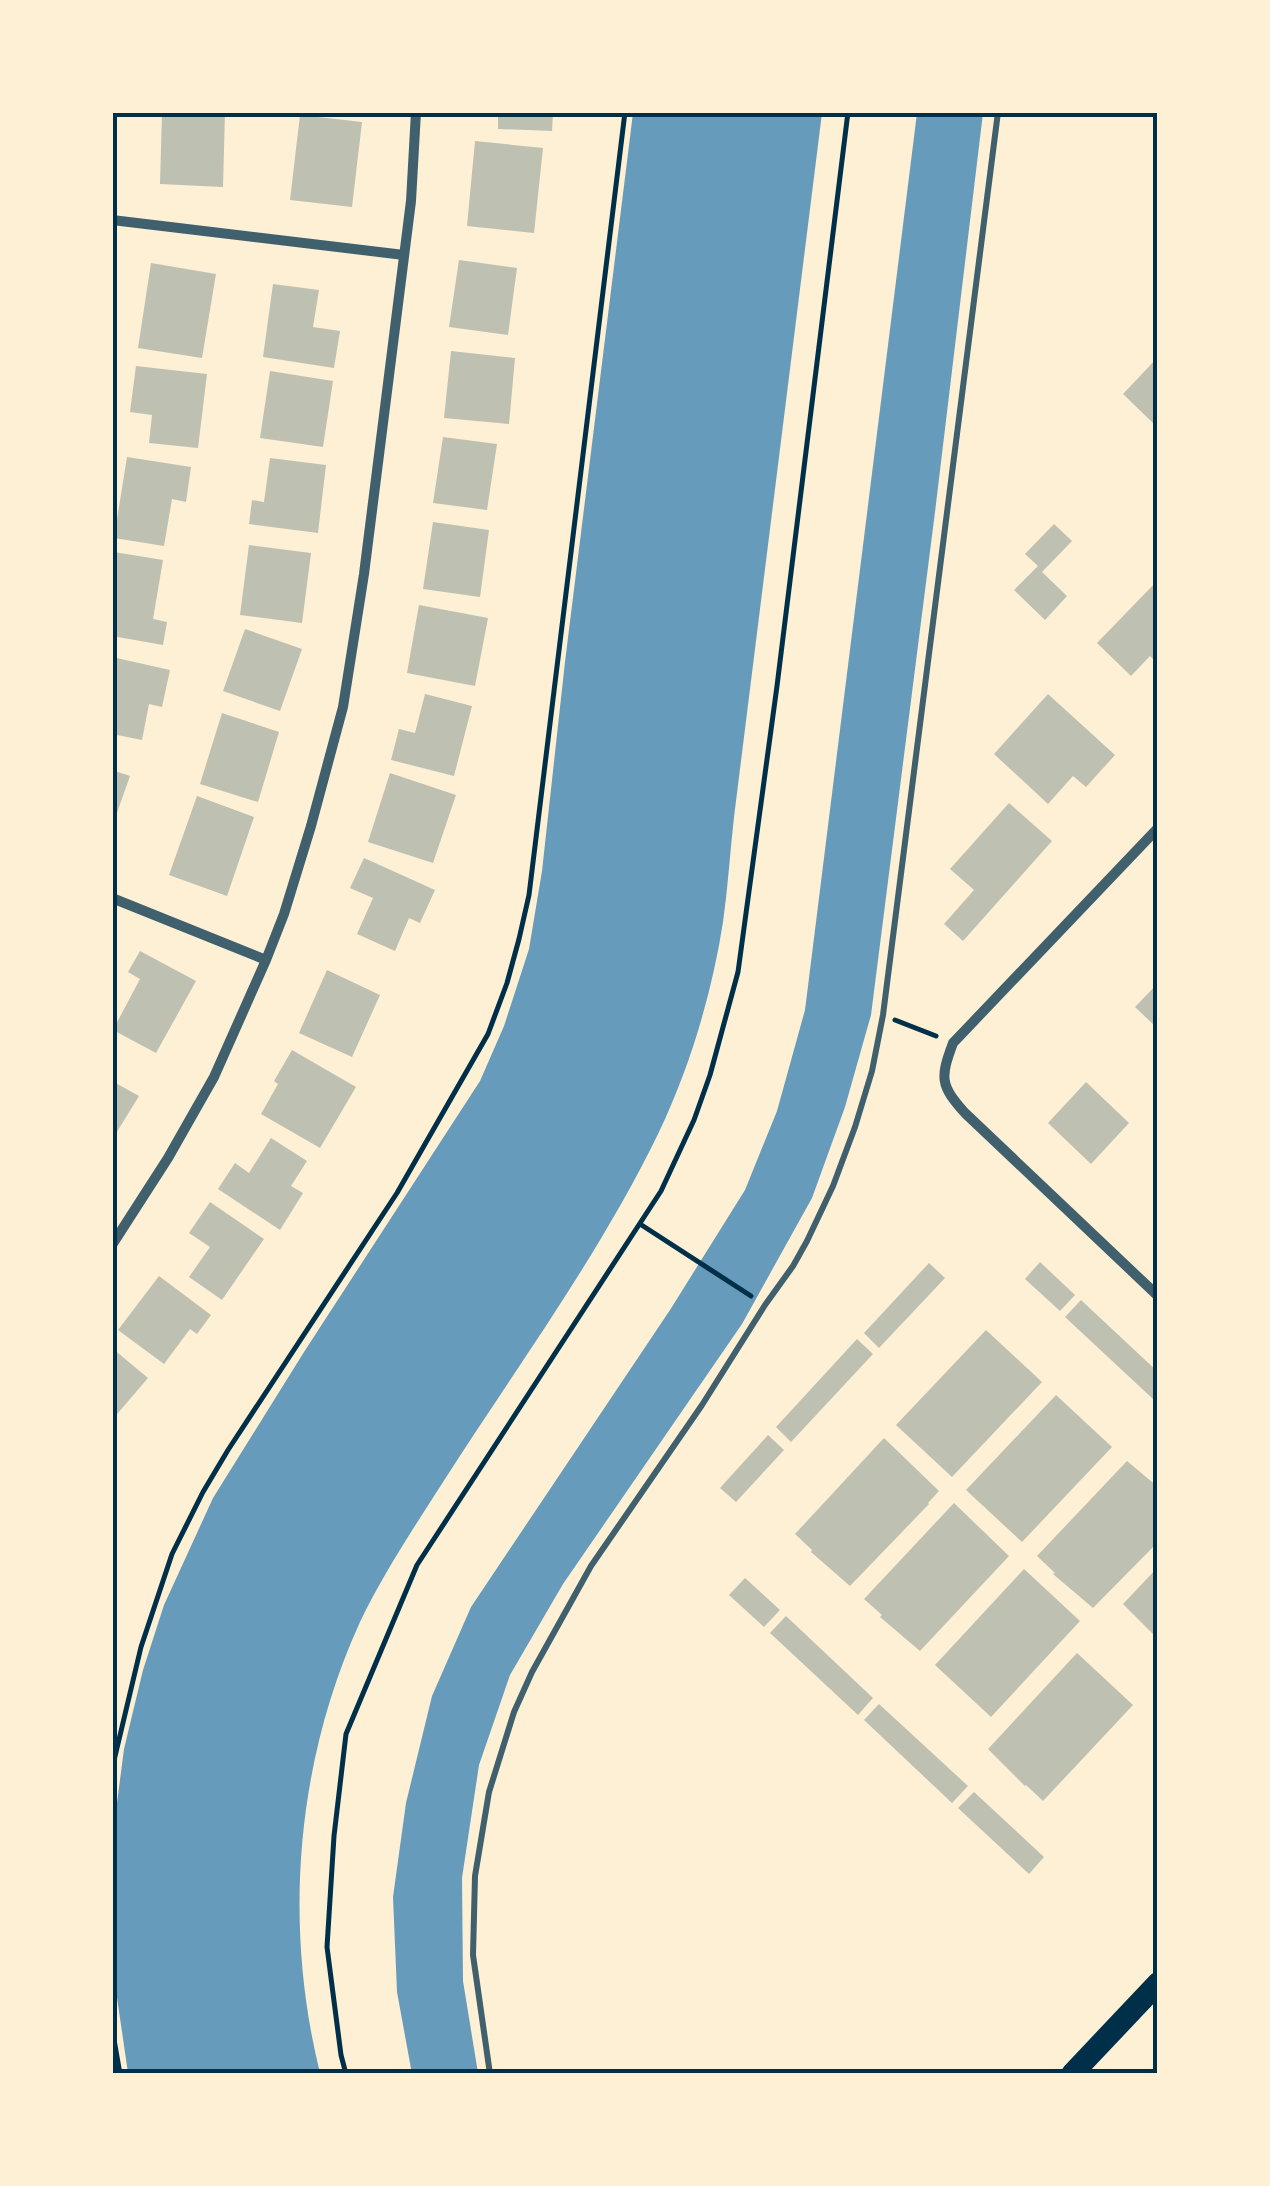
<svg xmlns="http://www.w3.org/2000/svg" width="1270" height="2186" font-family="'DejaVu Sans',sans-serif">
<style>
.water{fill:#669bbc}
.building{fill:#bec0b2}
.lines{fill:none;stroke-linecap:round;stroke-linejoin:round}
.path{stroke:#003049;stroke-width:5}
.service{stroke:#3f606c;stroke-width:6}
.minor{stroke:#3f606c;stroke-width:10}
.primary{stroke:#003049;stroke-width:22}
.neatline{fill:none;stroke:#003049;stroke-width:4}
</style>
<rect width="100%" height="100%" fill="#fdf0d5"/>
<path class="water" d="M633,113H822L734,817C730,852 728,887 723,922C712,993 690,1067 659,1132C600,1254 518,1365 445,1479C415,1526 384,1572 360,1622C296,1762 283,1924 320,2073H128L113,1970V1834L124,1749L143,1670L164,1605L213,1498L304,1352L480,1081L504,1026L529,949L542,871L565,662Z
M917,113H983L935,512L871,1015L845,1107L812,1198L742,1324L563,1584L510,1675L479,1765L462,1878L463,1981L478,2073L412,2074L397,1992L393,1897L406,1803L432,1696L471,1607L670,1310L745,1190L777,1111L805,1010Z"/>
<path class="building" d="M162,112H225L223,187L160,184Z
M498,112H553L552,131L498,129Z
M300,115L362,122L352,207L290,200Z
M475,141L543,148L534,233L467,226Z
M459,260L517,268L508,335L449,327Z
M151,263L216,274L202,358L138,348Z
M273,284L319,290L313,327L340,331L334,368L263,357Z
M451,351L515,358L509,424L444,418Z
M1158,357V420L1154,424L1123,394Z
M136,366L207,374L198,448L149,443L152,415L130,412Z
M270,371L333,381L323,447L260,438Z
M443,437L497,444L487,510L433,503Z
M127,457L191,467L186,502L172,499L164,546L114,538Z
M270,458L326,465L318,533L249,524L252,500L264,502Z
M433,522L489,530L480,597L423,589Z
M1054,524L1072,541L1042,572L1067,596L1045,620L1014,590L1038,566L1025,554Z
M249,545L311,553L302,623L240,615Z
M114,552L163,560L153,619L167,622L163,645L112,636Z
M1158,580V664L1150,656L1131,676L1097,643Z
M419,605L488,618L475,686L407,673Z
M245,629L302,649L280,711L223,691Z
M112,657L170,670L162,707L149,704L142,740L112,734Z
M425,694L472,706L454,776L391,760L399,729L415,733Z
M1048,694L1115,755L1086,787L1073,776L1048,804L994,754Z
M222,713L279,732L258,802L200,784Z
M112,770L130,776L113,824H112Z
M390,773L456,795L433,863L368,842Z
M197,796L254,817L227,896L169,875Z
M1009,803L1052,841L963,941L944,924L974,890L950,869Z
M364,858L435,890L420,923L409,918L395,951L357,934L373,898L350,888Z
M140,951L196,981L156,1053L113,1030L140,979L128,972Z
M327,970L380,995L352,1057L299,1033Z
M1158,983V1029L1135,1007Z
M292,1050L356,1087L320,1148L261,1114L278,1084L274,1081Z
M112,1081L139,1096L112,1140Z
M1086,1082L1129,1123L1091,1164L1048,1123Z
M271,1138L307,1161L291,1186L303,1193L280,1230L218,1189L235,1163L249,1173Z
M210,1202L264,1239L222,1300L189,1277L210,1247L189,1233Z
M1040,1262L1075,1295L1060,1311L1025,1279Z
M929,1263L945,1278L879,1348L864,1333Z
M159,1276L211,1315L197,1334L190,1329L164,1364L118,1330Z
M1081,1300L1158,1372V1394L1153,1399L1065,1317Z
M986,1330L1042,1382L952,1477L896,1425Z
M857,1339L873,1354L791,1442L776,1427Z
M112,1348L148,1378L112,1420Z
M1056,1395L1112,1447L1022,1542L966,1490Z
M768,1435L784,1450L736,1502L720,1488Z
M884,1438L939,1491L928,1503L929,1504L850,1586L811,1552L812,1550L795,1534Z
M1127,1461L1158,1487V1542L1093,1608L1053,1574L1055,1573L1037,1556Z
M954,1503L1009,1556L920,1651L880,1617L882,1615L864,1599Z
M1158,1567V1639L1123,1604Z
M1024,1569L1080,1621L991,1717L935,1665Z
M745,1578L780,1610L764,1627L729,1595Z
M786,1616L873,1698L858,1715L770,1633Z
M1077,1653L1133,1705L1043,1801L1026,1785L1025,1786L988,1749Z
M879,1704L968,1786L952,1803L864,1720Z
M974,1792L1044,1857L1029,1874L958,1808Z"/>
<g class="lines">
<path class="path" d="M895,1020L936,1036
M640,1224L751,1296
M112,1769L141,1647L172,1554L203,1492L228,1450L397,1193L488,1034L507,983L519,939L529,895L625,112
M112,2028L120,2074
M346,2074L341,2055L327,1947L334,1836L346,1734L417,1565L661,1191L694,1120L710,1075L738,972L777,686L848,112"/>
<path class="service" d="M490,2074L473,1955L475,1876L489,1792L514,1712L532,1672L591,1566L702,1405L765,1305L793,1266L807,1241L833,1186L855,1127L872,1071L883,1015L998,112"/>
<path class="minor" d="M112,220L404,255
M1158,828L953,1043C940,1078 940,1085 965,1113L1158,1296
M112,898L266,960
M112,1245L168,1158L214,1077L266,960L284,914L311,826L343,707L364,574L411,201L416,112"/>
<path class="primary" d="M1072,2074L1158,1983"/>
</g>
<rect width="1270" height="2186" fill="none" stroke="#fdf0d5" stroke-width="230"/>
<rect x="115" y="115" width="1040" height="1956" class="neatline"/>
</svg>
